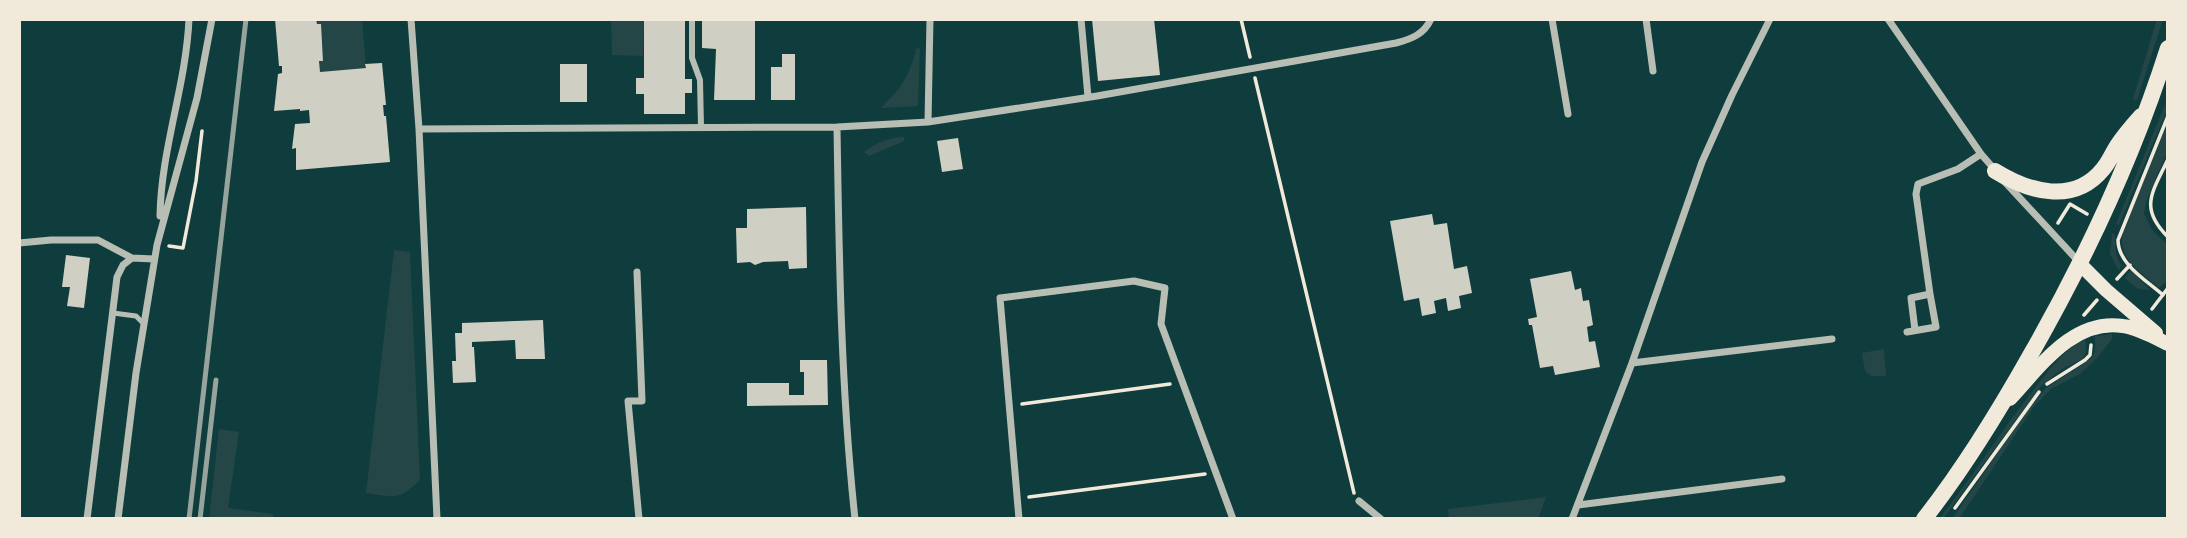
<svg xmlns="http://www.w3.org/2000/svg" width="2187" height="538" font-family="Barlow,sans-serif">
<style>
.green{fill:#244646}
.building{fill:#cfcfc3}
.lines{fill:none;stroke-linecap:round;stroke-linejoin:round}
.path{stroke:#f1e9da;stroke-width:3.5}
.service{stroke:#b8beb3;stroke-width:5}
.pedestrian{stroke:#b8beb3;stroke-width:6}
.minor{stroke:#b8beb3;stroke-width:7}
.secondary{stroke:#f1e9da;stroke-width:14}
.primary{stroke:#f1e9da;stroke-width:16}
.rail{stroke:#97a49c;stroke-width:5}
</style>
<rect width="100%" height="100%" fill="#0f3d3e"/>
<path class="green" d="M316,19H362L366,68L320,72L319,61L323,60L321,24H317Z
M611,19H644L643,56L612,55Z
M2157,19H2163L2137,100L2133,99Z
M920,48L918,106L881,108C901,88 910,76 916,49Z
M2168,97L2167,110L2119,225L2116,224Z
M2168,123V150L2147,199L2144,214L2153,231L2168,245V280L2159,288C2139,270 2117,260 2123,230Z
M904,137V141L869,156L864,152C878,142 887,138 904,137Z
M2112,233L2115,235L2116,254L2121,266L2119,271L2110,254Z
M394,250L410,252L420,480C399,501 394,497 366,493Z
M2131,270L2150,290L2138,289L2125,278Z
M2112,334V339L2097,358L2080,374L2051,389L2035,405L1959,519H1952L2021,419L2046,388L2092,358L2095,351V336Z
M2085,339L2086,352L2083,359L2062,369L2041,386L1943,519H1939C1972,478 1999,433 2032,392C2048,372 2061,351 2085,339Z
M1884,349L1886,376H1871L1865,371L1862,353Z
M219,429L239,432L228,508L273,514V519H209Z
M1546,497L1538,519H1449L1448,509Z"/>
<path class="building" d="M275,19H316L317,24H321L323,61H319L320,72L366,68L365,64L382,63L386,105H383L384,116H386L390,162L296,170V148L292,149L295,124L310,123L309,110L300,111V109L274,111L278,74L282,73V66H279Z
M644,19H685V79H692V93H685V114H644V94H636V78H644Z
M702,19H755V100H714L716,49L702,48Z
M1092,19H1154L1160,75L1098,81Z
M782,54H795V100H771V67H782Z
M560,64H587V102H560Z
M958,138L963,169L942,172L937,141Z
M806,207L807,268L789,269L788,261L763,262L755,265L750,262L737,263L736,228H747V209Z
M1432,214L1434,225L1447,223L1454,269L1467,266L1472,293L1459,296L1461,308L1448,311L1446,298L1434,301L1436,313L1422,316L1419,298L1404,301L1390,221Z
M66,255L90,258L84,308L67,306L70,287H62Z
M1571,271L1575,290L1581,288L1583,301L1589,300L1593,325L1587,327L1589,342L1595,341L1600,367L1555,375L1553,366L1540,368L1532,325H1529L1528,319L1537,317L1530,279Z
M543,320L545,359H516L515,340L472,342V347H474L476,382L453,383L452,361H456L455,333H462V323Z
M800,360H827L828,405L747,406V383H789V395H804V372H800Z"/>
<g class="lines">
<path class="path" d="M1241,19L1250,57
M1255,78L1354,493
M2168,159C2153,192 2138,207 2168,237
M2058,223L2070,204L2087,214
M169,246L183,248L196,181L202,131
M2117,279L2130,265
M2163,295C2146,280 2118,264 2118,240L2168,116
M2152,309L2168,288
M2084,315L2097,300
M2047,384L2085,360L2090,355L2091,345
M1022,404L1170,384
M1029,497L1205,474
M1955,508L2039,392"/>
<path class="service" d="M113,313L136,316L144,324"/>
<path class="pedestrian" d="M692,19V58L700,80L701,127"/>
<path class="minor" d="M411,19L419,129L437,519
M1081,19L1088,97
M1552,19L1568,114
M1646,19L1653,71
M1888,19L1981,154L1995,170
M928,122L930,19
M837,127C839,258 841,389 855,519
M419,129L837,127L928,122L1097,96L1396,43C1412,39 1424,34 1431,19
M2005,182L2080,263
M160,216C161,149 186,86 189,19
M19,243L51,240H98L132,258
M637,272L642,401H628L639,519
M1930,294L1916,194L1918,184L1958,169L1981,154
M1907,332L1936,327L1930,294L1911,298L1915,330
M1632,363L1832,339
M1359,501L1381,519
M1578,505L1782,479
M87,519L117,277L123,265L132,258L154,259
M118,519L136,373L157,245L197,98L212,19
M1019,519L1000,298L1134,281L1165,288L1161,324L1233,519
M1572,519L1632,363L1702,162L1732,95L1770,19"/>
<path class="secondary" d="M2080,264L2106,290L2156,333
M2010,399C2040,367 2073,318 2123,326C2138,328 2154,337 2168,344"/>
<path class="primary" d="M1995,171C2029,192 2074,205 2103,169C2109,162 2112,154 2117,146C2124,135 2132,126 2141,116
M1924,519C1965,467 1999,411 2031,354C2087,256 2134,155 2168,48"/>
<path class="rail" d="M189,519L246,19
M200,519L216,380"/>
</g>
<rect width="2187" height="538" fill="none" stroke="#f1e9da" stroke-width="42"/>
</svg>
